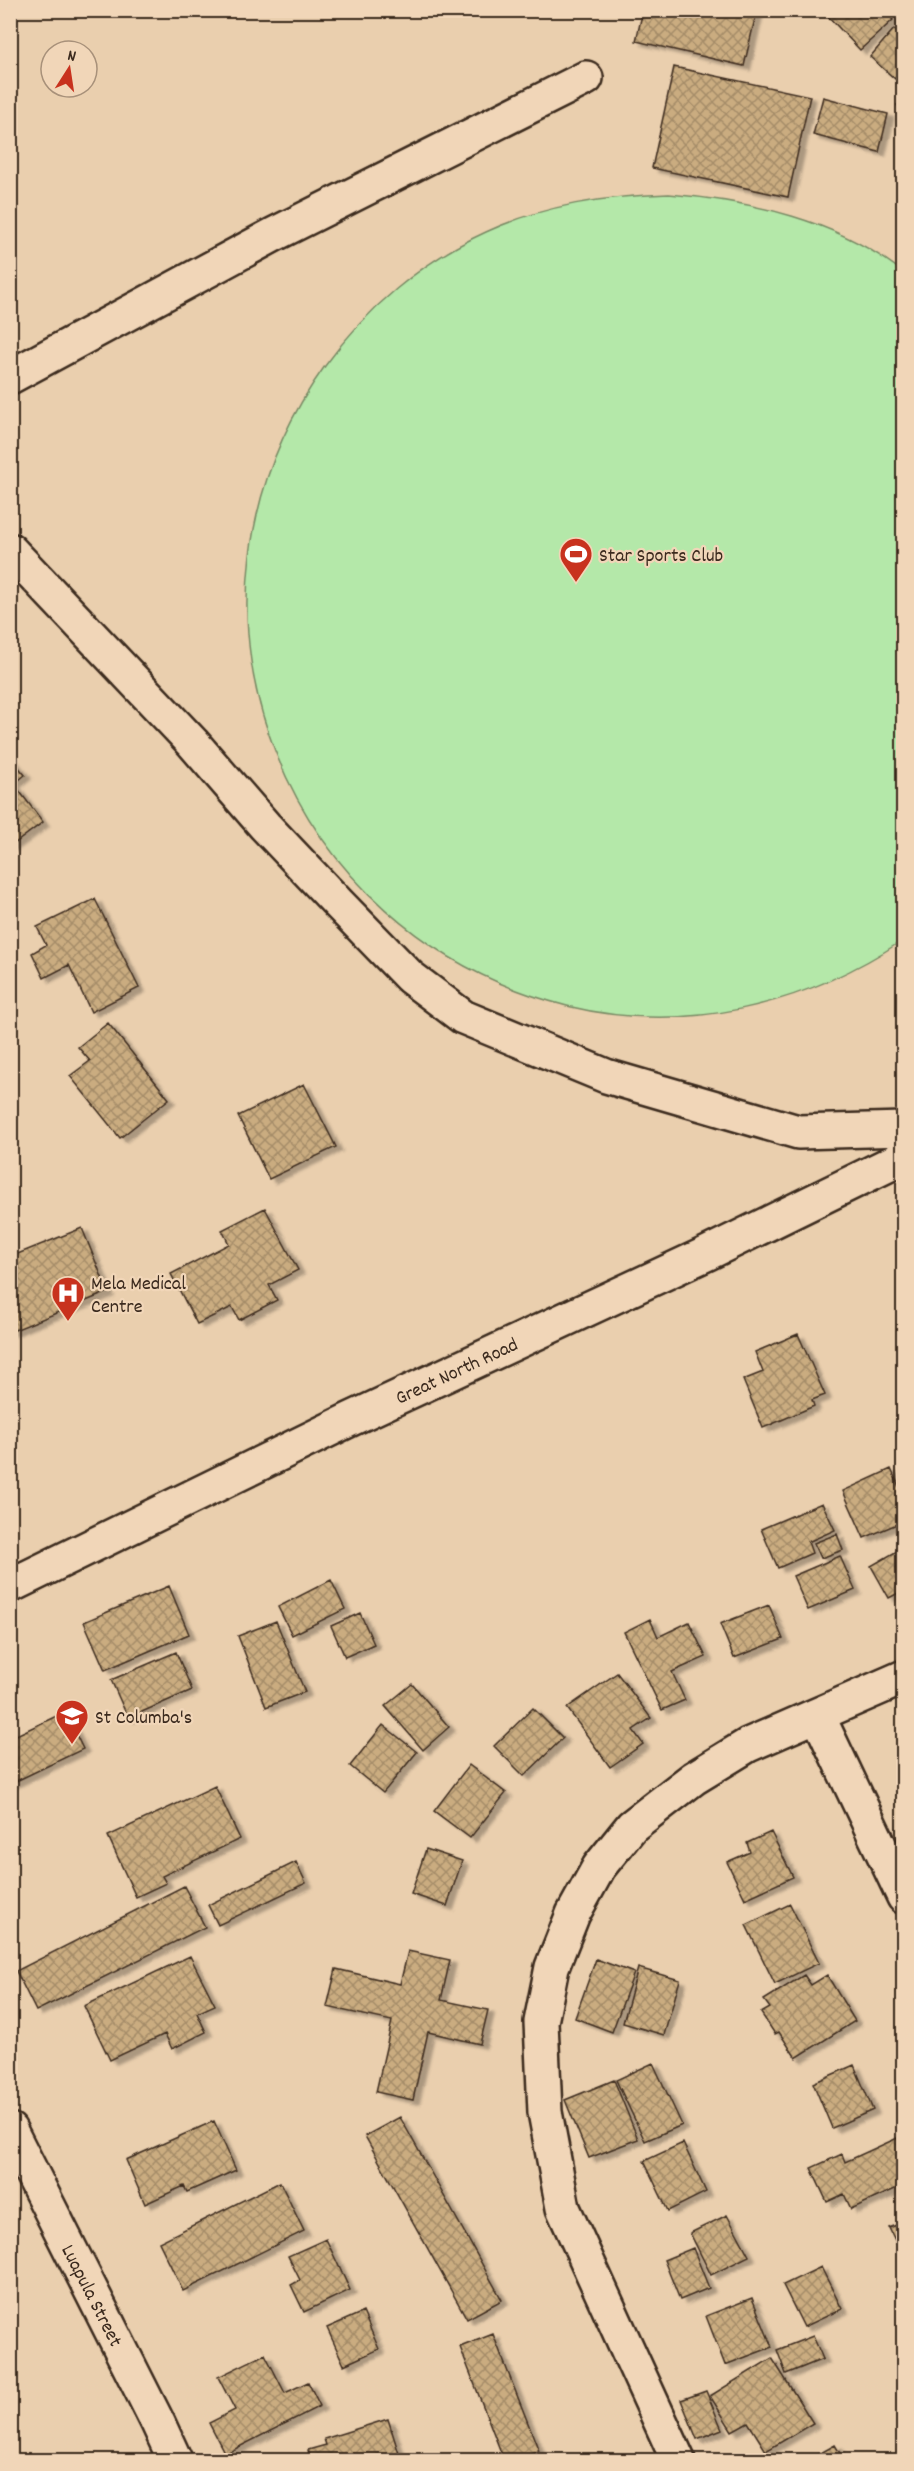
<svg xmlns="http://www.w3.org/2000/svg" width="914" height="2471" font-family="Dekko,sans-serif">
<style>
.pitch{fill:#b4e8a9;stroke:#788964;stroke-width:1.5}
.building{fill:url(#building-cross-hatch);stroke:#3b2a1e;stroke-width:1.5;filter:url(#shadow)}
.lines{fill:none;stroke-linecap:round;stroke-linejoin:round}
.minor-casing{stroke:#3b2a1e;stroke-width:38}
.highway-casing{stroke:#3b2a1e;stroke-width:38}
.minor{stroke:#f1d6b8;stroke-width:33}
.highway{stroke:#f1d6b8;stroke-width:33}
.labels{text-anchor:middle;stroke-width:4.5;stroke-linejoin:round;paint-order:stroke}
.poi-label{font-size:20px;fill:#3b2a1e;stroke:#f1d6b8;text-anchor:start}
.street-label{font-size:20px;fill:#3b2a1e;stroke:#f1d6b8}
</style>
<defs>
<pattern id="building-cross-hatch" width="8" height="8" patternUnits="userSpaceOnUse" patternTransform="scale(1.5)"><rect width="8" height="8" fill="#caac80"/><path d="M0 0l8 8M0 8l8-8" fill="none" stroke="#a58c68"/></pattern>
<filter id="shadow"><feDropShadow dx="6" dy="4" stdDeviation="1.5" flood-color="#0004"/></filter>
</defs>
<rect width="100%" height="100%" fill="#eacfae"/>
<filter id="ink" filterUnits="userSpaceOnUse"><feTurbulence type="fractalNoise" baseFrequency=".0167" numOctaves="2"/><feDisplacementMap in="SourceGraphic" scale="12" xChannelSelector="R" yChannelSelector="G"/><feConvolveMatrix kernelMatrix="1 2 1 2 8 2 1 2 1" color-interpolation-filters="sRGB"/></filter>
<g filter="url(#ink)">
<path class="pitch" d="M669,194C751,201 838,220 904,273L903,940C804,1006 685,1035 567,1006C284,934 151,608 325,366C366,309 422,261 486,232C544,205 606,196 669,194Z"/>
<path class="building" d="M643,10H757L744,66L636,41Z
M822,10H884L893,20L860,50Z
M894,29L904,36V68L895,79L870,57Z
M674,67L810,96L788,197L652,168Z
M823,97L888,114L879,152L813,135Z
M904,102V121L897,105Z
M10,757L25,775L14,784L43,822L10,847Z
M95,899L139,988L91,1012L69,965L44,978L32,953L46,945L37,927Z
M108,1023L169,1099L120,1138L70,1076L90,1061L78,1047Z
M304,1084L336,1147L269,1179L238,1116Z
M265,1208L298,1270L269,1285L277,1300L239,1320L232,1307L197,1324L171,1274L229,1244L222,1230Z
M82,1228L108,1292L10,1332V1257Z
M798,1334L825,1395L812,1400L814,1406L763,1428L743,1380L763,1372L755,1352Z
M891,1469L904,1497V1521L864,1538L843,1491Z
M822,1503L835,1530L808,1542L812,1553L778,1568L761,1529Z
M837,1534L843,1550L821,1558L814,1543Z
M904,1547V1590L889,1598L871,1566Z
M840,1556L855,1590L808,1610L793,1576Z
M331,1580L345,1609L292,1635L278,1607Z
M169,1586L189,1634L105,1670L84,1622Z
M769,1605L783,1639L734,1658L720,1624Z
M360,1613L374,1644L345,1657L331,1626Z
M650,1619L658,1637L689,1622L706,1657L672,1672L685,1700L662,1710L624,1632Z
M276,1621L305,1692L266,1707L238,1636Z
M176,1652L192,1690L128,1718L111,1680Z
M617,1673L651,1718L633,1730L643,1744L610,1767L567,1708Z
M412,1684L449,1727L423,1750L385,1706Z
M533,1708L563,1738L524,1776L494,1746Z
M65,1712L83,1749L10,1784V1738Z
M383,1725L417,1752L383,1793L350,1766Z
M469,1765L506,1793L470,1838L434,1811Z
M215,1786L240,1839L162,1876L166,1883L136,1897L108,1836Z
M771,1832L793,1877L745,1899L727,1862L750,1852L747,1843Z
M426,1849L462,1861L447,1906L411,1894Z
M296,1862L306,1883L218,1925L208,1905Z
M184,1886L205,1927L36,2011L16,1971Z
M790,1904L819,1963L775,1984L746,1925Z
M408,1951L450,1960L441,2000L488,2010L480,2044L428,2032L413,2100L376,2092L392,2021L327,2007L336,1969L400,1984Z
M190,1956L215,2005L197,2013L206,2032L172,2049L165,2034L110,2060L84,2006Z
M596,1959L634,1973L612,2032L575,2018Z
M638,1968L680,1980L664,2035L623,2023Z
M804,1975L811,1985L827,1975L855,2021L796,2058L779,2032L775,2034L761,2013L770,2008L764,2000Z
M653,2063L682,2125L645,2141L616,2080Z
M854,2065L873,2110L832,2128L813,2083Z
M614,2080L638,2139L589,2158L565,2100Z
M400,2117L502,2300L467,2319L365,2136Z
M214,2121L236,2170L187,2192L184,2186L145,2204L126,2160Z
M904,2135V2185L851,2209L844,2194L827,2202L811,2168L842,2154L845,2162Z
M683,2143L706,2192L668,2211L644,2161Z
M280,2182L304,2231L183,2291L159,2242Z
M727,2215L749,2256L711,2275L690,2233Z
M904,2222V2259L889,2228Z
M326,2239L350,2290L304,2312L291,2285L300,2280L288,2256Z
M693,2248L709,2288L680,2300L664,2260Z
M821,2267L842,2309L804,2327L783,2285Z
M752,2298L772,2347L725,2365L706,2316Z
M363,2312L379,2349L344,2365L327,2328Z
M493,2334L539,2451L514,2460H504L460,2347Z
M813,2336L823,2359L786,2374L777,2350Z
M265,2354L285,2393L308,2382L320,2406L225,2454L209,2423L235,2410L218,2377Z
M772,2358L813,2423L766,2451L748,2422L732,2431L710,2396Z
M706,2391L722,2429L697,2439L681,2400Z
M388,2419L401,2460H311L308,2450L326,2445L324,2439Z
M835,2445L844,2460H808Z"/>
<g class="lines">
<defs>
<path id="minor" d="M10,377L273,235L586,78
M10,550L193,743L265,826L338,903L410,977L463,1017L606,1076L798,1132L904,1129
M818,1716L904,1897
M10,2130L158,2423L175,2460
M678,2460L563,2208L545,2112L541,2022L552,1967L573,1914L599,1867L632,1826L694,1778L748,1745L904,1677"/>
<path id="highway" d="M10,1586L351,1419L708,1253L904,1157"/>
</defs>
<use href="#minor" class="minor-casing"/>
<use href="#highway" class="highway-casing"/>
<use href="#minor" class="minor"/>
<use href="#highway" class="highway"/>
</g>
</g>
<defs>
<symbol id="stadium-pin" viewBox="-11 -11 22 30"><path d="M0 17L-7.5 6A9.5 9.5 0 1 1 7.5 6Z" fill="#c8321e" stroke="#f1d6b8"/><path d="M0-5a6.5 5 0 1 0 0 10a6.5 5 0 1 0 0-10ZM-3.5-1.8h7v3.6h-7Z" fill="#fff"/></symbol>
<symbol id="hospital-pin" viewBox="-11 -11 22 30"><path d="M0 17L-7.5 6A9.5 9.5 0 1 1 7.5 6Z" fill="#c8321e" stroke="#f1d6b8"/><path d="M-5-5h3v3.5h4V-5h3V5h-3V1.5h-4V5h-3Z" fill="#fff"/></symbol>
<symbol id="school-pin" viewBox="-11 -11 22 30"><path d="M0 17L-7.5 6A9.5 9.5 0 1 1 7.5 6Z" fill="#c8321e" stroke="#f1d6b8"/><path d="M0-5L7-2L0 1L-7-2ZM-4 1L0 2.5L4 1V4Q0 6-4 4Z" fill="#fff"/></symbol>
</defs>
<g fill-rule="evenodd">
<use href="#stadium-pin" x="557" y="535" width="38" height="52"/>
<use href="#hospital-pin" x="49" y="1274" width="38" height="52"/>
<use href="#school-pin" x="53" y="1697" width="38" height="52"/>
</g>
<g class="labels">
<g class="poi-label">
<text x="599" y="561">Star Sports Club</text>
<text x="91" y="1289">Mela Medical<tspan x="91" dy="23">Centre</tspan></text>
<text x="95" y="1723">St Columba's</text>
</g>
<g class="street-label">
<text transform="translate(456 1370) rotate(-25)" y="7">Great North Road</text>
<text transform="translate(93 2295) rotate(63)" y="7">Luapula Street</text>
</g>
</g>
<rect width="914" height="2471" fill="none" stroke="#f1d6b8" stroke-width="36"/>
<rect x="18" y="18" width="878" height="2435" fill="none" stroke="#3b2a1e" stroke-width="2" filter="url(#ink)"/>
<g transform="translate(69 69) rotate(12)"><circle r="28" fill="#f1d6b8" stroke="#a8917a" stroke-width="1.5"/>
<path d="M0-4.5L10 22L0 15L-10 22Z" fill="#c8321e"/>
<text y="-9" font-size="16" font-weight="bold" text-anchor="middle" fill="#3b2a1e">N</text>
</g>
</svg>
